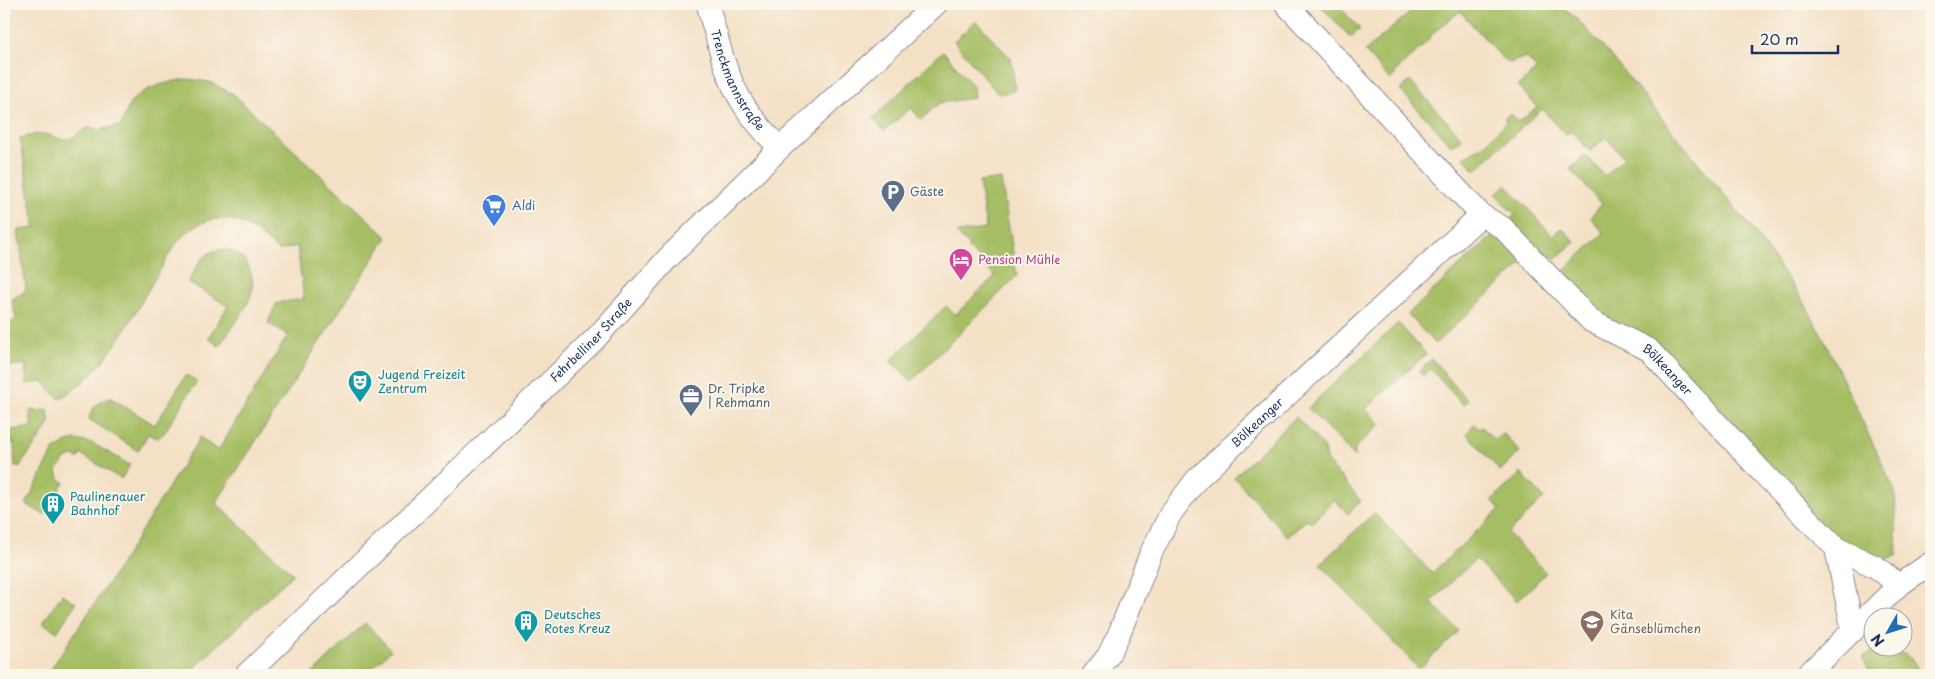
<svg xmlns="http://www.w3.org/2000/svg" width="1935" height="679" font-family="'Playpen Sans',sans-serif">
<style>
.green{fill:#a6be64;stroke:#607661}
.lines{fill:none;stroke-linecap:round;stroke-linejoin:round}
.street-casing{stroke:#888892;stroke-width:24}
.street{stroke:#fff;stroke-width:22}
.labels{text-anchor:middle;stroke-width:4;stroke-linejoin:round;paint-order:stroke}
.street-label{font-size:12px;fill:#1b2f5e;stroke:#fbf7ec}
.service-label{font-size:12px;fill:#4e5e75;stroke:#fbf7ec;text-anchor:start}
.shop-label{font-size:12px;fill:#366cbe;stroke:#fbf7ec;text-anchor:start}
.hotel-label{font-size:12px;fill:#b23c85;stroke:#fbf7ec;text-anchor:start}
.culture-label{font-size:12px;fill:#0d838f;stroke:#fbf7ec;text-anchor:start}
.education-label{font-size:12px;fill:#785e54;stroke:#fbf7ec;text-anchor:start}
</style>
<rect width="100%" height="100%" fill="#fbf7ec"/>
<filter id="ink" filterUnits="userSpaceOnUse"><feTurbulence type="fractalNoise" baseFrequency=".02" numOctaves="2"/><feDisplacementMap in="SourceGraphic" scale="10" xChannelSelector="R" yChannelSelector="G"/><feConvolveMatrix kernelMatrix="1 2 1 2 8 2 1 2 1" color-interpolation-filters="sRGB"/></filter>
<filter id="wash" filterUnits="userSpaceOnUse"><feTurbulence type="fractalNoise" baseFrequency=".0096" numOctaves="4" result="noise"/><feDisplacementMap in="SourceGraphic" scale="20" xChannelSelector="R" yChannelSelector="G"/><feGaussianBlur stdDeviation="1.12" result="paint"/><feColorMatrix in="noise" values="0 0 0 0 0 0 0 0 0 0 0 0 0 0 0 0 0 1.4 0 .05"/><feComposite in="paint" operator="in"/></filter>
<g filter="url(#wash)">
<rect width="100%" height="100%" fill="#f4e0c5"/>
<path class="green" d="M1319,4H1337L1360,29L1351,38Z
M1420,4H1559L1577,19L1605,49L1753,230L1805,304L1822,335L1895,491L1897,556L1888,558L1881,563L1836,542L1597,315L1558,276L1604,233L1590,217L1602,204L1570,169L1586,155L1605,176L1624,158L1606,137L1590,151L1571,131L1566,135L1542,109L1475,170L1463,157L1482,147L1506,123L1505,118L1510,113L1519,122L1537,107L1518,86L1537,69L1526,57L1509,63L1506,60L1505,61L1460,11L1433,33L1427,42L1395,72V75L1390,80L1365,51Z
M976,21L1012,60L1015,91L998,94L954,41Z
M943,51L973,86L974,98L939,103L921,120L911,108L884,131L873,118Z
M187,79L210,82L233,94L387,237L216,503L293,574L187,675H47L117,570L200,437L218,451L288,335L268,323L276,304L282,302L304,299L297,246L278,251C251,222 216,203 182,237C172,247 165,262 157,275C141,302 126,331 107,356C93,374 78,388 59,399L42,381L27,384L25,364L4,367V330L16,319L12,299L23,293L26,288L18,230L35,228L20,138C27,137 38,133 45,134C53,135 59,141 68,139C79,138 85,122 97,130L121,126C124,119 126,111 130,104C141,87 169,82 187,79Z
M1410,81L1462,138L1452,146L1400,90Z
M1001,179L1017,276L912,381L890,361L946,306L955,315L995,276L967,247L969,245L956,233L986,229L979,182Z
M1506,185L1553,236L1562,228L1575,242L1555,259L1552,255L1544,262L1507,222L1515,215L1495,194Z
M1496,232L1524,262L1435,344L1408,314Z
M224,249C247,252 259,279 249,300C242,316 229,331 219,346L208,338L228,306L188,282C198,265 202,251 224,249Z
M1398,323L1426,354L1366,409L1381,424L1355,448V457L1308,408Z
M1432,359L1468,401L1463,405L1431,369L1423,376L1419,371Z
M186,375L197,381L164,433L158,438L148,434L138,451L89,419C92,406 99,401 111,398L155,425Z
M48,410L50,424L20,466H15L14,443L4,444V431L32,427L30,411Z
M1296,417L1323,446L1327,461L1361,501L1348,514L1335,500L1312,523L1307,519L1288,537L1234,477Z
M1474,424L1479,429L1482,427L1494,440L1503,433L1520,452L1500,471L1467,434Z
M75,440L92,443L130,465L121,479L81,454L78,459L74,456L66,458L57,471L59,479L64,482L44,515L26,504L54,450L65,443Z
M1521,473L1544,498L1508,533L1546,573L1517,601L1476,559L1431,602L1459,631L1419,669L1320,564L1374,513L1432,573L1500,509L1492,500Z
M62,594L76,603L57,632L43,623Z
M365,623L391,650L365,675H311Z
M1896,651C1910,655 1916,663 1921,675H1871L1862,657L1870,653Z"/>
</g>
<g filter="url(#ink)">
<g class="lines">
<defs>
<g id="street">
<path id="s1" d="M708,4C710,15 714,27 717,38C729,86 744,113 780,148"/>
<path id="s2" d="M1481,215L1503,228L1591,321L1649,350L1762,472L1836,548L1853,631"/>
<path d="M1836,548L1876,567L1899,585"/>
<path id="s3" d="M246,675L595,339L668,258L780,148L936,4"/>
<path id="s4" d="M1093,675L1108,656L1119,634L1151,553L1171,513L1197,479L1481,215L1286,4"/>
<path d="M1807,675L1899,585L1931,563"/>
</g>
</defs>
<use href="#street" class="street-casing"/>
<use href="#street" class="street"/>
</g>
</g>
<defs>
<symbol id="parking-pin" viewBox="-11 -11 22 30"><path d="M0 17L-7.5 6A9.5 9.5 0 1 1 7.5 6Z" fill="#5c6f8a" stroke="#fbf7ec"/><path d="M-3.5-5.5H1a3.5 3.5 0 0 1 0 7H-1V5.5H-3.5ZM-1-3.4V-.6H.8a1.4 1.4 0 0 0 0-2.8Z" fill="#fff"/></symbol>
<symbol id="supermarket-pin" viewBox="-11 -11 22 30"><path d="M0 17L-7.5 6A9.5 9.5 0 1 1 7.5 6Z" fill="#3f7fe0" stroke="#fbf7ec"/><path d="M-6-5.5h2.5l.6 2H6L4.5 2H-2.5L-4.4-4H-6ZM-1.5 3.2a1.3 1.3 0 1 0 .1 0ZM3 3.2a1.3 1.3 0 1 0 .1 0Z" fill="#fff"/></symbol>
<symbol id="hotel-pin" viewBox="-11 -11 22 30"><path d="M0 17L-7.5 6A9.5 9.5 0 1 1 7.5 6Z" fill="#d1479c" stroke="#fbf7ec"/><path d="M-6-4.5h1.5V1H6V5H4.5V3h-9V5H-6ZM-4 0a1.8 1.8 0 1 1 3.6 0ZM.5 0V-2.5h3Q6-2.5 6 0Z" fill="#fff"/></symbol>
<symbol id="theatre-pin" viewBox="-11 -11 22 30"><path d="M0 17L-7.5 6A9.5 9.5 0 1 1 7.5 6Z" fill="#0f9aa8" stroke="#fbf7ec"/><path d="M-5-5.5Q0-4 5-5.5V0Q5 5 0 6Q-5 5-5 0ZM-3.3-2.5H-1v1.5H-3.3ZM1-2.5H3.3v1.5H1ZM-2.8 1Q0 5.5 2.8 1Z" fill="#fff"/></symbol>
<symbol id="office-pin" viewBox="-11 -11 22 30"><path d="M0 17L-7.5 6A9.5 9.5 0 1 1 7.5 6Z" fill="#5c6f8a" stroke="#fbf7ec"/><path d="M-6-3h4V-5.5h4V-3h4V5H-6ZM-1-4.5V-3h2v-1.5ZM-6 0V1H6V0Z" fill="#fff"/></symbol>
<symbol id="building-pin" viewBox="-11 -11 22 30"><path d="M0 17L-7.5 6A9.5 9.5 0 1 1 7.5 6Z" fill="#0f9aa8" stroke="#fbf7ec"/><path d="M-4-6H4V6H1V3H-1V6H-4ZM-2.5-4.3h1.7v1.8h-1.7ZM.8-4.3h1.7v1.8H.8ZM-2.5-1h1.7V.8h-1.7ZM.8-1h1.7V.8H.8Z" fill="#fff"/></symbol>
<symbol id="school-pin" viewBox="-11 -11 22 30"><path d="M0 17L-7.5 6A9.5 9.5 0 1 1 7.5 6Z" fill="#8d6e63" stroke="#fbf7ec"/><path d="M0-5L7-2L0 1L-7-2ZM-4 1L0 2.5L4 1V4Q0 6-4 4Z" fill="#fff"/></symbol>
</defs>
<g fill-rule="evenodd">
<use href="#parking-pin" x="879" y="178" width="28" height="38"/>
<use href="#supermarket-pin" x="480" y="192" width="28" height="38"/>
<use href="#hotel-pin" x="947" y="246" width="28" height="38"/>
<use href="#theatre-pin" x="346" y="368" width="28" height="38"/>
<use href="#office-pin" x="677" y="382" width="28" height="38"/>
<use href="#building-pin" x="39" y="490" width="28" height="38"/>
<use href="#building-pin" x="512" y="608" width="28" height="38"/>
<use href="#school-pin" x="1578" y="608" width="28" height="38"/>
</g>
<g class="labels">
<g class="street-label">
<text dy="4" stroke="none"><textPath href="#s1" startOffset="82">Trenckmannstraße</textPath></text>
<text dy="4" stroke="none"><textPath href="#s3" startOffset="481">Fehrbelliner Straße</textPath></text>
<text dy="4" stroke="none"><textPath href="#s2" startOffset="245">Bölkeanger</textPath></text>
<text dy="4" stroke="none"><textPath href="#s4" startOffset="306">Bölkeanger</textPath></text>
</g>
<g class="service-label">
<text x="910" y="196">Gäste</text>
<text x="708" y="393">Dr. Tripke<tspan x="708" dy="14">| Rehmann</tspan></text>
</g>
<g class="shop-label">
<text x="512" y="210">Aldi</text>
</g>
<g class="hotel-label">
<text x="978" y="264">Pension Mühle</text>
</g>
<g class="culture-label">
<text x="378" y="379">Jugend Freizeit<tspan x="378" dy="14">Zentrum</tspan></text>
<text x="70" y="501">Paulinenauer<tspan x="70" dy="14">Bahnhof</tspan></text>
<text x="544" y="619">Deutsches<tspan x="544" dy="14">Rotes Kreuz</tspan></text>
</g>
<g class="education-label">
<text x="1610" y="619">Kita<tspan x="1610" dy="14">Gänseblümchen</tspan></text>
</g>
</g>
<rect width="1935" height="679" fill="none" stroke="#fbf7ec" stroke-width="20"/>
<g transform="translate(1888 632) rotate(231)"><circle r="24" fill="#fbf7ec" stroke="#a1a7b3"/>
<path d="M0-4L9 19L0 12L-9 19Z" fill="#1f6fb2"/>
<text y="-8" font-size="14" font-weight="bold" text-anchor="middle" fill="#1b2f5e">N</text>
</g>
<path d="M1752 45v8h86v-8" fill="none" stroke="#1b2f5e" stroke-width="2.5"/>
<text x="1760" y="45" font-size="15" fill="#1b2f5e" stroke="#fbf7ec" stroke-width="4" paint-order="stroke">20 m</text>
</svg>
